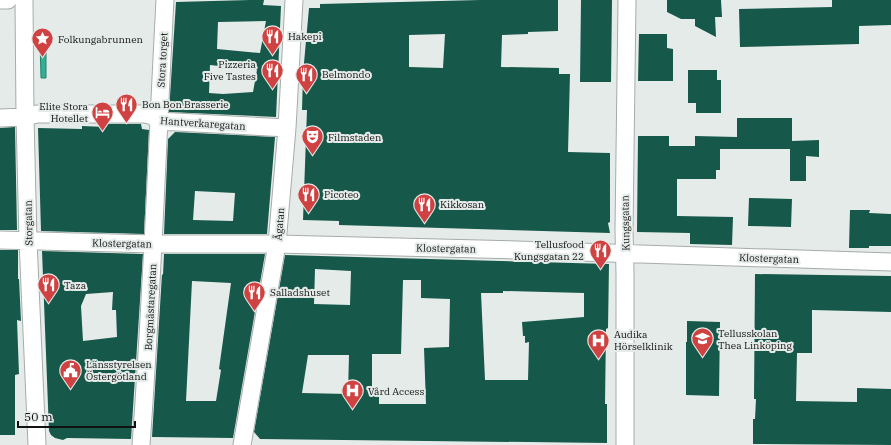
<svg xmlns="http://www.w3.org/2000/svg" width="891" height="445" font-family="'IBM Plex Serif',serif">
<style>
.water{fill:#32b094;stroke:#28816d}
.building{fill:#165849;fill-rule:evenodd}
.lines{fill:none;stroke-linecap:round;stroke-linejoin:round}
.minor-casing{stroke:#a6acaa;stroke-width:19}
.minor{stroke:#fff;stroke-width:17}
.labels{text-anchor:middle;stroke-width:4;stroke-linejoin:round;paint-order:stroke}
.poi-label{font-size:10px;fill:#101211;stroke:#e5ebe9;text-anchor:start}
.street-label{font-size:10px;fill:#101211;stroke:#e5ebe9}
</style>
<rect width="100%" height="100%" fill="#e5ebe9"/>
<path class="water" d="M40,40H46V78H41Z"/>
<path class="building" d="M250,0H264L263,5L281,6L276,117L169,112L176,2ZM266,21L260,53L217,49L218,22ZM210,65L257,70L253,92L223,94L209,93Z
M480,0H558V31L528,32V34L502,35L501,67L559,68V74H570L568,152L610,153V222L608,223L610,233L339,225V221L303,220L307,110H302L303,74L309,8H320V4ZM445,34L443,68L409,67V35Z
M581,0H612L611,82H580Z
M667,0H721L722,17H715L716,37L695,26V19H681L667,12Z
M832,0H891V25L859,26V44L740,47L739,9L832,7Z
M639,34H667V48L673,49V81H638Z
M688,70H717V80H721V113H696V103H688Z
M737,118H792V141L819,140V157L806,156V181H790V149H720V170H716V179H677V216L733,217L732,245L690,244V233L637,232L638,136H669V146H695V136L737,137Z
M107,124H141L142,129L149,130L144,234L41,231L38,128L82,129V126L105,127Z
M15,127L17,230H0V128Z
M175,132L275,137L267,234H164L168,139ZM195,191L235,193L233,221L193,220Z
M749,198L792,199L791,227L748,226Z
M850,210H870L869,213L891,214V246H869V248H849Z
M0,250H18V279H19L21,321L17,320L19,374L15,375V435H0Z
M42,251L143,254L131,439L67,438L63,440L55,438L51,435L49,431ZM113,292L112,310H116L117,337L83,341L81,306L86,294Z
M164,254H265L233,438L152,437L162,274L163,275ZM192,281L231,283L219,369L221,370L216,401H186Z
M285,255L609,264L608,328L606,329L605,404H607V443L260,439L254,432ZM315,269L351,271L350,305L314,304ZM403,280H421V298L450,299L449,347L424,348L426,404H379V391H372V354H401ZM503,291L584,293V317L522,322L523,336H525V343L529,342L528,380H485L481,293H503ZM308,355H349L348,394L302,393Z
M755,274L891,276V312L812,310V353H797L796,401L857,402V388L891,389V445L753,444V419H755L756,399H754Z
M687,321L720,322L719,396L686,395V342H687Z"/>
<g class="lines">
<defs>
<path id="minor" d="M0,0H8
M24,0L25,117L28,241L37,445
M0,118L25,117L37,114H145L153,116L158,121L287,128
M0,240L153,244H277L517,250L891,262
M141,445C152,297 157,148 165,0
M242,445L277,244L287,128L294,0
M625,445V274L624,230L627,0"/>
</defs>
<use href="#minor" class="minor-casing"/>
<use href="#minor" class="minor"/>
</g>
<defs>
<symbol id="restaurant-pin" viewBox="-11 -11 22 30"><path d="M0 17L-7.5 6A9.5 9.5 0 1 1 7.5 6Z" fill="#d04141" stroke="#e5ebe9"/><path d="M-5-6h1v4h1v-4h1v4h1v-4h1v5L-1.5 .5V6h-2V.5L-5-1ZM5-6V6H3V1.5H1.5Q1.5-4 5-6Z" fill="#fff"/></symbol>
<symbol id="sight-pin" viewBox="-11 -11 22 30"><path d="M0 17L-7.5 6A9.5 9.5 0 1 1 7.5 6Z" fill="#d04141" stroke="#e5ebe9"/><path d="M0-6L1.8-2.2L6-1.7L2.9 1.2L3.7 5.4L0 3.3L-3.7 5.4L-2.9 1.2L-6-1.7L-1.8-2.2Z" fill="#fff"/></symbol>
<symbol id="hotel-pin" viewBox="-11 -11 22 30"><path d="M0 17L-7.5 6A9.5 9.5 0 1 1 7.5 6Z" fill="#d04141" stroke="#e5ebe9"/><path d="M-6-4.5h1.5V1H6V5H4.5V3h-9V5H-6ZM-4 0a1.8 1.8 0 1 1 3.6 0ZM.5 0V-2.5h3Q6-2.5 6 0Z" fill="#fff"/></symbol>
<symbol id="theatre-pin" viewBox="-11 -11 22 30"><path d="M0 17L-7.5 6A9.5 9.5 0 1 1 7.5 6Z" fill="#d04141" stroke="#e5ebe9"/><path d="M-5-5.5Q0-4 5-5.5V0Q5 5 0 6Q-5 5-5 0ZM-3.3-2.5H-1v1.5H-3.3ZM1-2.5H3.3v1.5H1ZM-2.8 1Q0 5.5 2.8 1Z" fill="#fff"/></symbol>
<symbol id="school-pin" viewBox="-11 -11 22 30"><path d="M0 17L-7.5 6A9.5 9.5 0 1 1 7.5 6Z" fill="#d04141" stroke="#e5ebe9"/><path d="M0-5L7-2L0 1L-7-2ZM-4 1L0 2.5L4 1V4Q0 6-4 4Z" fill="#fff"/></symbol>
<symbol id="hospital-pin" viewBox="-11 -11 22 30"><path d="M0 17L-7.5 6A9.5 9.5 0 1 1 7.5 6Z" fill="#d04141" stroke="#e5ebe9"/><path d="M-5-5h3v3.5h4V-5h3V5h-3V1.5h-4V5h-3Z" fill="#fff"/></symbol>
<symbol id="civic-pin" viewBox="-11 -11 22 30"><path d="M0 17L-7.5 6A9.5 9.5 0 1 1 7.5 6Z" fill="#d04141" stroke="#e5ebe9"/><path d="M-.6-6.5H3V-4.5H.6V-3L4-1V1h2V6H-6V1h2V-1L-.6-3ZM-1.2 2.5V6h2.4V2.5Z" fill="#fff"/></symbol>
</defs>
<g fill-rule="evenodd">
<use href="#restaurant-pin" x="260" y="24" width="25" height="34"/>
<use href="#sight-pin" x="30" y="26" width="25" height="34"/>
<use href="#restaurant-pin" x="260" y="58" width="25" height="34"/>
<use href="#restaurant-pin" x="294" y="62" width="25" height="34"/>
<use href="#restaurant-pin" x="114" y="92" width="25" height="34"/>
<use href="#hotel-pin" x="90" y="100" width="25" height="34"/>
<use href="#theatre-pin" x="300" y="124" width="25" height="34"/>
<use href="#restaurant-pin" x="296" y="182" width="25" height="34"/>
<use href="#restaurant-pin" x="412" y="192" width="25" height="34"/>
<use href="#restaurant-pin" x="588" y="238" width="25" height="34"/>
<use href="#restaurant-pin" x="36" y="272" width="25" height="34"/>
<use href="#restaurant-pin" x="242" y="280" width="25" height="34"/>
<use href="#school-pin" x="690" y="326" width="25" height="34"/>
<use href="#hospital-pin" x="586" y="328" width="25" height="34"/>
<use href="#civic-pin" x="58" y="358" width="25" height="34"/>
<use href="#hospital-pin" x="340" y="378" width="25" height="34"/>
</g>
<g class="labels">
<g class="poi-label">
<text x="288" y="40">Hakepi</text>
<text x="58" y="43">Folkungabrunnen</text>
<text x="256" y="68" text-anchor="end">Pizzeria<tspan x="256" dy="12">Five Tastes</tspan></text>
<text x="322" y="78">Belmondo</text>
<text x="142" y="108">Bon Bon Brasserie</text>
<text x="88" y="110" text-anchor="end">Elite Stora<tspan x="88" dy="12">Hotellet</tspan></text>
<text x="328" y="141">Filmstaden</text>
<text x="324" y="198">Picoteo</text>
<text x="440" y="208">Kikkosan</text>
<text x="584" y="248" text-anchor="end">Tellusfood<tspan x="584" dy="12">Kungsgatan 22</tspan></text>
<text x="64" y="289">Taza</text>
<text x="270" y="296">Salladshuset</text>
<text x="718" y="337">Tellusskolan<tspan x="718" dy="12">Thea Linköping</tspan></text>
<text x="614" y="338">Audika<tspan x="614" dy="12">Hörselklinik</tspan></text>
<text x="86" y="368">Länsstyrelsen<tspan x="86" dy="12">Östergötland</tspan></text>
<text x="368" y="395">Vård Access</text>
</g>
<g class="street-label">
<text transform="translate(162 60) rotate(-87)" y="4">Stora torget</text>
<text transform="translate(203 123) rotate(4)" y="4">Hantverkaregatan</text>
<text transform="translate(28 223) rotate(-91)" y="4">Storgatan</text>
<text transform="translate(625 223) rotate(-91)" y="4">Kungsgatan</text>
<text transform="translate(279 224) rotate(-85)" y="4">Ågatan</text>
<text transform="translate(122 243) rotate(1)" y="4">Klostergatan</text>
<text transform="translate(446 248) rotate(1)" y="4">Klostergatan</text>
<text transform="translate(769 258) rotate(2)" y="4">Klostergatan</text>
<text transform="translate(150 307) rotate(-87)" y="4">Borgmästaregatan</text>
</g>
</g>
<path d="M18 421v6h117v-6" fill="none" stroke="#101211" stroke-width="2"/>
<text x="24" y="421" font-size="12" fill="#101211" stroke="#e5ebe9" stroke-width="3" paint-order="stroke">50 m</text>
</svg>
